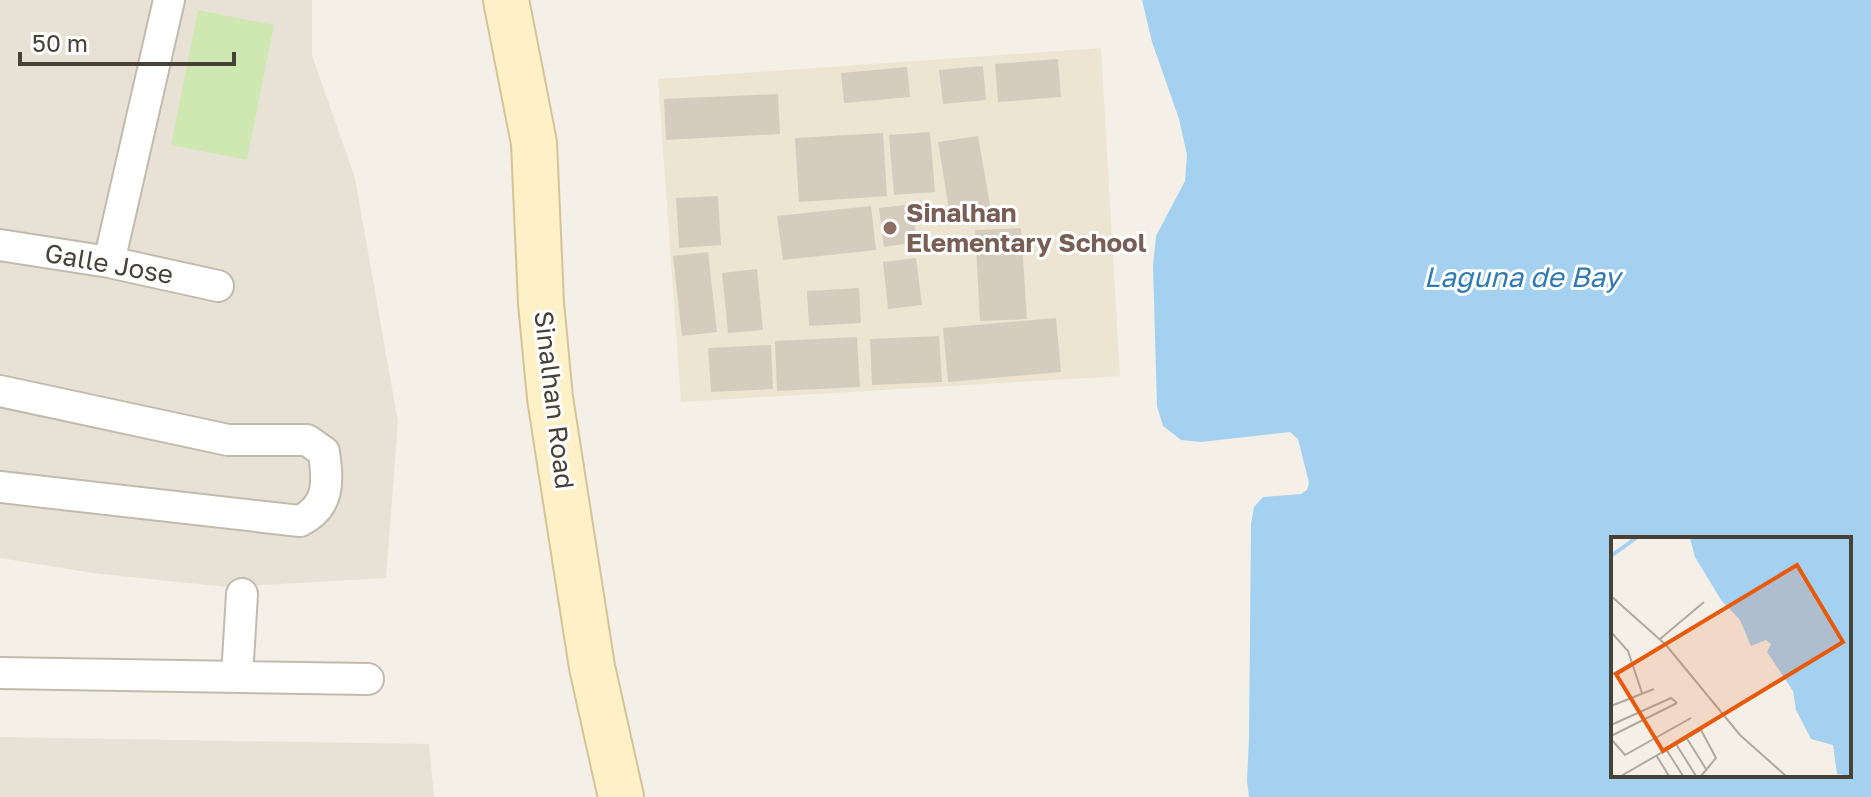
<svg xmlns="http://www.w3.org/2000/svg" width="1871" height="797" font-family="'Golos Text',sans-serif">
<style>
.residential{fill:#e8e2d6}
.education{fill:#ede5d2}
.green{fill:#cfe8b1}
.water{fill:#a5d1f0;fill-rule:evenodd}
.building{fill:#d5ccbd}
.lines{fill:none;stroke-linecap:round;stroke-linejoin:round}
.street-casing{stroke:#c2bbad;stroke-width:34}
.secondary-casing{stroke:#d3c498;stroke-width:48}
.street{stroke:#fff;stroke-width:30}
.secondary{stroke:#fef1c8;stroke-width:44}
.education-dot{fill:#8d6e63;stroke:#fff;stroke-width:3}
.labels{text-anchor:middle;stroke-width:6;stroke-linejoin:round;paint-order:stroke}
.education-label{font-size:26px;font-weight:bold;fill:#785e54;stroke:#fff;text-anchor:start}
.street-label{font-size:26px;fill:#474137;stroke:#fff}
.water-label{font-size:28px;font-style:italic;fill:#307bb2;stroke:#fff}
.inset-river{fill:none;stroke:#a5d1f0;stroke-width:4}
.inset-road{fill:none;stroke:#afaaa1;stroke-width:2}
.view{fill:#e8590c;fill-opacity:0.15;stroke:#e8590c;stroke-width:4}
.inset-edge{fill:none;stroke:#474137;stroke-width:4}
</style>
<rect width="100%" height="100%" fill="#f4f0e8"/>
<path class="residential" d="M0,0H312V55L355,178L398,422L386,578L227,587L92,573L0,558Z
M0,737L429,744L434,797H0Z"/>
<path class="education" d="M1101,48L1120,376L681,402L658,79Z"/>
<path class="green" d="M198,10L274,25L247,160L171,145Z"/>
<path class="water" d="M1142,0H1871V797H1249L1247,781L1249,738L1251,524L1254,507L1263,497L1301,494L1307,490L1309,483L1298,439L1290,432L1201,442L1181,440L1163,426L1157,406L1153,266L1156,236L1185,181L1187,155L1179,119L1152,42ZM1613,539H1849V775H1613Z"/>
<path class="building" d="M1058,59L1061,97L998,102L995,64Z
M983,66L986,100L943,104L939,70Z
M907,67L910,97L844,103L841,73Z
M778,94L780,134L666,140L664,99Z
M930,132L935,192L894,195L889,135Z
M883,133L887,196L799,202L795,138Z
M978,136L992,216L951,222L938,142Z
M718,196L721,245L679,248L676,198Z
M912,204L917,242L884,247L879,208Z
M871,206L876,250L783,260L777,216Z
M1021,228L1027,319L980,321L975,230Z
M708,252L717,332L682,336L673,256Z
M916,258L922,305L888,309L883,262Z
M757,269L763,330L728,333L722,273Z
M859,288L861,323L809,326L807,291Z
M1056,318L1061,372L948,382L943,328Z
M939,336L942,382L872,385L870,339Z
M857,337L860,387L777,391L775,341Z
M771,345L773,389L711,392L708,348Z"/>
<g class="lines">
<defs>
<path id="street" d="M0,245L109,262L218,286
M109,262L169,0
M0,391L228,440H307L324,452C328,482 330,506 300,521L0,487
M0,673L368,679
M237,677L242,594"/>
<path id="secondary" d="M506,0L534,143L541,303L550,398L592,667L621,797"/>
</defs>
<use href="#street" class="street-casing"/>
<use href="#secondary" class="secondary-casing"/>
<use href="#street" class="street"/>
<use href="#secondary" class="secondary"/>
</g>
<circle class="education-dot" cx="890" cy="228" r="8"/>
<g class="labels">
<g class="education-label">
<text x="906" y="222">Sinalhan<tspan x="906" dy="30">Elementary School</tspan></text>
</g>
<g class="street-label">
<text transform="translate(109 264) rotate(10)" y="9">Galle Jose</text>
<text transform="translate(554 400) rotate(83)" y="9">Sinalhan Road</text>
</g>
<g class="water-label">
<text x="1522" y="287">Laguna de Bay</text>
</g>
</g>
<g transform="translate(1611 537)">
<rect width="240" height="240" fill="#f4f0e8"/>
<path d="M79,1H240V239L226,237L222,208L200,202L185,173L182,154L156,115L160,107L155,103L140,109L129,83L110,63L84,20Z" fill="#a5d1f0"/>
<path class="inset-river" d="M0,19L25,1"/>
<path class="inset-road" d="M0,59L55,108L129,198L175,239M0,95L17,114L31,156M49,102L93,65M0,138L21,126M0,169L43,152M0,188L60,161L66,166M0,199L66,166M75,200L95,232M0,202L14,218L80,181M65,207L85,239M55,212L72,239M45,218L58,239M10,239L90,193L105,221L90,239"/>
<path class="view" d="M186,28L232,105L52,214L5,137Z"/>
<rect width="240" height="240" class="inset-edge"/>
</g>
<path d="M20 52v12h214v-12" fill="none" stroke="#474137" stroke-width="4"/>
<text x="32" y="52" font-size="24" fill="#474137" stroke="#ffffff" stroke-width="6" paint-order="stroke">50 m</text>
</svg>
